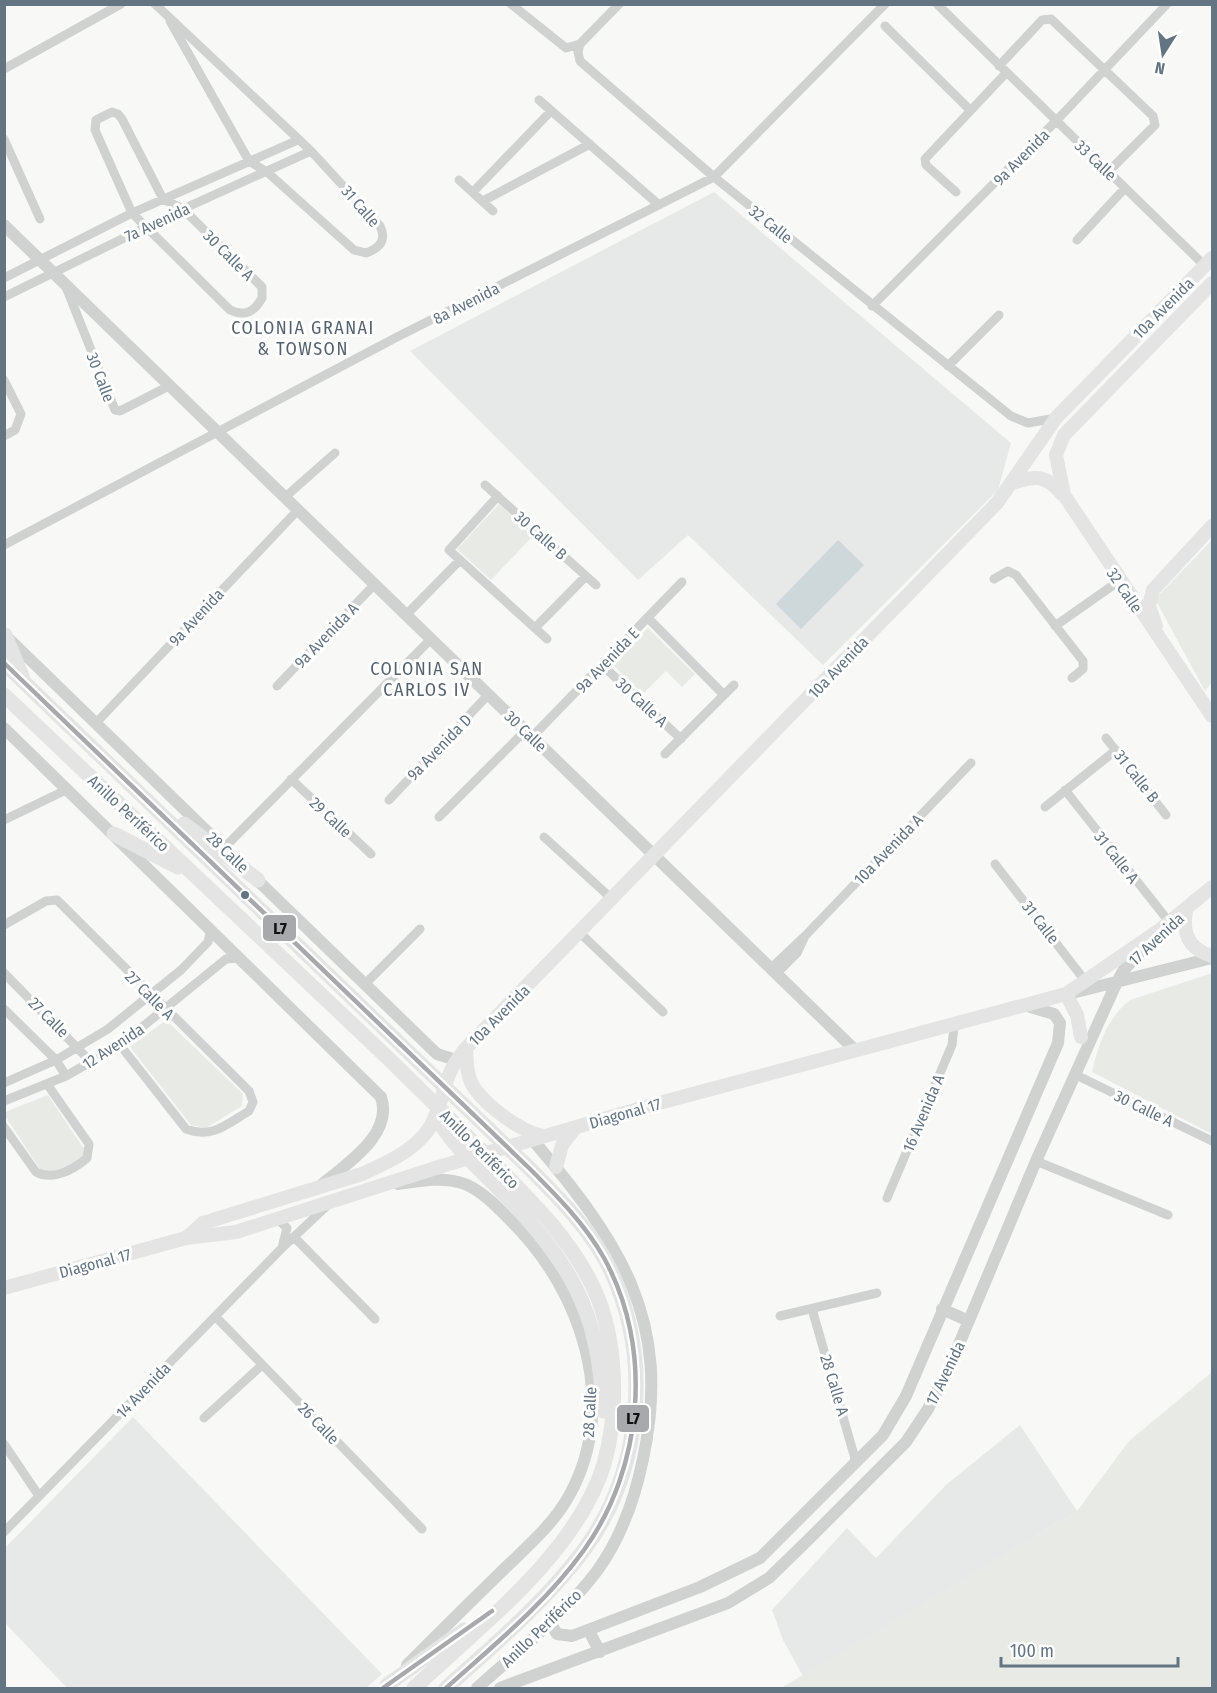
<svg xmlns="http://www.w3.org/2000/svg" width="1217" height="1693" font-family="'Fira Sans Condensed',sans-serif">
<style>
.built{fill:#e7e8e8}
.green{fill:#e8ebe5}
.water{fill:#ced7d9}
.lines{fill:none;stroke-linecap:round;stroke-linejoin:round}
.minor{stroke:#d0d2d2;stroke-width:9}
.tertiary{stroke:#d0d2d2;stroke-width:12}
.secondary{stroke:#e3e4e3;stroke-width:14}
.trunk{stroke:#e3e4e3;stroke-width:15}
.bus-1-casing{stroke:#fff;stroke-width:9}
.bus-1{stroke:#a7a9ac;stroke-width:4.5}
.bus-dot{fill:#637483;stroke:#fff;stroke-width:2}
.labels{text-anchor:middle;stroke-width:6;stroke-linejoin:round;paint-order:stroke}
.street-label{font-size:16px;fill:#637483;stroke:#fff}
.neighbourhood-label{font-size:18px;letter-spacing:1.5px;fill:#55626d;stroke:#fff}
.line-badge{stroke:#fff;stroke-width:2}
.pale-badge-label{font-size:16px;text-anchor:middle;font-weight:bold;fill:#111}
</style>
<rect width="100%" height="100%" fill="#f8f8f7"/>
<path class="built" d="M714,192L1011,443L998,490L823,665L688,535L638,580L410,351Z
M133,1417L382,1674L366,1688H67L5,1623V1548Z
M1020,1425L1077,1511L803,1676L783,1640L772,1610L847,1528L876,1558L946,1485Z"/>
<path class="green" d="M499,504L533,536L491,580L457,549Z
M1212,540V682L1205,691L1155,599Z
M648,628L695,674L682,687L666,671L643,694L612,664Z
M1212,973V1134L1092,1072C1098,1045 1107,1018 1130,1000Z
M166,1020L243,1094L242,1106L206,1128L191,1125L130,1047Z
M48,1095L88,1155L87,1164L54,1180L46,1178L5,1116V1112Z
M1212,1372V1688H781L1077,1511L1129,1441Z"/>
<path class="water" d="M838,540L864,565L801,629L776,604Z"/>
<g class="lines">
<path class="minor" d="M155,4L311,151L380,226C387,240 380,248 366,253L354,250L267,172L249,161L170,21
M511,4L566,48L580,44L619,4
M937,4L1205,266
M885,26L970,110
M580,44L578,52L580,61L714,177L1011,416L1028,423L1056,418
M999,66L1042,20L1051,19L1153,116L1155,125L1108,172
M4,69L121,4
M539,100L659,205
M112,112L118,114L122,119L163,199L183,209L262,287V298C254,312 245,317 230,310L132,213L95,130L96,120Z
M4,139L40,219
M459,180L493,211
M473,192L551,111
M956,192L926,165L925,159L1006,73
M483,201L590,144
M1077,240L1125,188
M4,278L132,213L298,140
M66,287L115,410L120,411L169,386
M4,297L183,209L311,151
M872,306L1056,121L1167,4
M948,366L999,315
M4,380L21,414L15,430L4,436
M485,485L596,585
M498,496L449,550L547,639
M284,498L335,453
M4,545L397,337L714,177L885,4
M994,579L1008,571L1016,575L1083,661V669L1072,678
M406,615L460,560
M648,618L724,695
M1055,626L1119,581
M535,628L586,576
M602,665L681,739
M277,686L374,585
M95,724L297,511
M532,737L682,582
M1106,738L1166,815
M665,754L734,685
M291,779L371,854
M1065,790L1170,923
M389,800L488,695
M1045,807L1116,750
M439,817L525,731
M4,820L68,789
M544,837L612,899
M224,848L430,640
M995,864L1086,982
M4,925L46,901L57,900L249,1091L253,1102L249,1111C227,1124 212,1139 186,1129L120,1045
M580,933L663,1012
M770,969L805,936L971,763
M4,973L91,1062
M776,974L797,953L804,938
M365,984L420,929
M4,1009L56,1060L66,1076
M1076,1075L1212,1141
M4,1083L56,1060L108,1029L181,970L208,942L211,929
M4,1101L66,1076L120,1045L226,959L240,958
M4,1127L36,1172C53,1181 73,1170 87,1158L89,1144L47,1084
M1036,1161L1168,1215
M887,1198L952,1045L954,1026
M277,1219L287,1228L282,1248
M295,1238L375,1319
M812,1309L856,1462
M780,1316L877,1293
M216,1317L422,1529
M204,1418L262,1365
M4,1444L39,1496
M4,1532L282,1248L330,1203"/>
<path class="tertiary" d="M4,225L856,1051
M8,638L219,843
M4,728L381,1097C394,1136 344,1165 318,1188
M251,874L437,1054L456,1060
M1068,994L1212,958
M398,1184C419,1181 444,1176 465,1184C484,1192 500,1210 514,1224C582,1293 619,1404 570,1494C553,1526 523,1550 498,1575C467,1605 437,1635 407,1665
M942,1309L969,1321
M550,1622L557,1634L572,1636L700,1587L760,1558L883,1435L906,1396L1058,1043L1060,1023L1054,1014L1027,1006
M589,1631L600,1652
M477,1688C518,1651 563,1616 597,1571C621,1538 635,1498 643,1459C673,1319 619,1241 532,1139
M500,1688L728,1603L769,1578L809,1539L906,1442L928,1409L949,1368L1036,1161L1116,984L1123,971L1151,940"/>
<path class="secondary" d="M1212,283L1064,435L1056,455L1064,495L1212,716
M1013,483C1036,475 1046,475 1062,494
M1156,626L1149,606L1153,590L1212,526
M1186,911C1182,934 1189,949 1212,956
M1066,994L1077,1015L1081,1037
M466,1048C467,1061 466,1077 475,1089C487,1106 521,1132 543,1136
M556,1167L562,1145L576,1127
M186,1238L203,1223L362,1174C391,1161 424,1147 436,1115C447,1086 444,1074 466,1048L997,503L1056,418L1212,258
M4,1288L186,1238L236,1232L445,1165L659,1103L1066,994L1161,929L1212,887"/>
<path class="trunk" d="M5,635L22,676
M4,663L529,1168C560,1199 592,1231 611,1271C652,1360 642,1471 584,1550C545,1602 494,1645 446,1688
M4,695C126,810 248,925 369,1040C409,1078 448,1117 487,1156C527,1197 570,1237 594,1289C617,1338 619,1412 604,1464C577,1553 480,1626 414,1688
M184,824L258,880
M114,834L178,867
M436,1115C450,1144 476,1165 498,1188C568,1260 600,1308 603,1411
M387,1685L464,1630"/>
<defs>
<path id="bus-1" d="M4,663L529,1168C557,1196 585,1224 604,1258C654,1348 643,1468 584,1550C546,1603 494,1645 446,1688
M383,1688L492,1611"/>
</defs>
<use href="#bus-1" class="bus-1-casing"/>
<use href="#bus-1" class="bus-1"/>
</g>
<circle class="bus-dot" cx="245" cy="895" r="5"/>
<g class="labels">
<g class="street-label">
<text transform="translate(1021 157) rotate(-45)" y="6">9a Avenida</text>
<text transform="translate(1096 160) rotate(44)" y="6">33 Calle</text>
<text transform="translate(361 206) rotate(49)" y="6">31 Calle</text>
<text transform="translate(157 222) rotate(-25)" y="6">7a Avenida</text>
<text transform="translate(771 224) rotate(39)" y="6">32 Calle</text>
<text transform="translate(229 255) rotate(45)" y="6">30 Calle A</text>
<text transform="translate(466 303) rotate(-27)" y="6">8a Avenida</text>
<text transform="translate(1163 308) rotate(-45)" y="6">10a Avenida</text>
<text transform="translate(101 377) rotate(69)" y="6">30 Calle</text>
<text transform="translate(541 535) rotate(42)" y="6">30 Calle B</text>
<text transform="translate(1125 590) rotate(56)" y="6">32 Calle</text>
<text transform="translate(196 617) rotate(-47)" y="6">9a Avenida</text>
<text transform="translate(326 635) rotate(-46)" y="6">9a Avenida A</text>
<text transform="translate(607 660) rotate(-46)" y="6">9a Avenida E</text>
<text transform="translate(838 667) rotate(-46)" y="6">10a Avenida</text>
<text transform="translate(642 702) rotate(43)" y="6">30 Calle A</text>
<text transform="translate(526 731) rotate(44)" y="6">30 Calle</text>
<text transform="translate(439 747) rotate(-46)" y="6">9a Avenida D</text>
<text transform="translate(1137 776) rotate(52)" y="6">31 Calle B</text>
<text transform="translate(129 813) rotate(43)" y="6">Anillo Periférico</text>
<text transform="translate(331 817) rotate(43)" y="6">29 Calle</text>
<text transform="translate(888 849) rotate(-46)" y="6">10a Avenida A</text>
<text transform="translate(228 852) rotate(44)" y="6">28 Calle</text>
<text transform="translate(1117 857) rotate(52)" y="6">31 Calle A</text>
<text transform="translate(1041 922) rotate(52)" y="6">31 Calle</text>
<text transform="translate(1156 939) rotate(-43)" y="6">17 Avenida</text>
<text transform="translate(150 995) rotate(45)" y="6">27 Calle A</text>
<text transform="translate(499 1015) rotate(-45)" y="6">10a Avenida</text>
<text transform="translate(49 1017) rotate(45)" y="6">27 Calle</text>
<text transform="translate(113 1046) rotate(-33)" y="6">12 Avenida</text>
<text transform="translate(1144 1108) rotate(26)" y="6">30 Calle A</text>
<text transform="translate(625 1113) rotate(-16)" y="6">Diagonal 17</text>
<text transform="translate(923 1113) rotate(-67)" y="6">16 Avenida A</text>
<text transform="translate(480 1149) rotate(45)" y="6">Anillo Periférico</text>
<text transform="translate(95 1263) rotate(-15)" y="6">Diagonal 17</text>
<text transform="translate(945 1373) rotate(-64)" y="6">17 Avenida</text>
<text transform="translate(835 1385) rotate(73)" y="6">28 Calle A</text>
<text transform="translate(143 1390) rotate(-46)" y="6">14 Avenida</text>
<text transform="translate(589 1412) rotate(-87)" y="6">28 Calle</text>
<text transform="translate(319 1423) rotate(46)" y="6">26 Calle</text>
<text transform="translate(541 1628) rotate(-44)" y="6">Anillo Periférico</text>
</g>
<g class="neighbourhood-label">
<text x="303" y="334">COLONIA GRANAI<tspan x="303" dy="21">&amp; TOWSON</tspan></text>
<text x="427" y="675">COLONIA SAN<tspan x="427" dy="21">CARLOS IV</tspan></text>
</g>
</g>
<g class="line-badge">
<rect x="262" y="914" width="35" height="28" rx="6" fill="#a7a9ac"/>
<rect x="616" y="1404" width="34" height="29" rx="6" fill="#a7a9ac"/>
</g>
<g class="pale-badge-label">
<text x="280" y="934">L7</text>
<text x="633" y="1424">L7</text>
</g>
<rect width="1217" height="1693" fill="none" stroke="#637483" stroke-width="12"/>
<g transform="translate(1163 54) rotate(192)" stroke="#ffffff" stroke-width="4.5" paint-order="stroke">
<path d="M0-4.5L10 22L0 15L-10 22Z" fill="#637483"/>
<text y="-9" font-size="16" font-weight="bold" text-anchor="middle" fill="#637483">N</text>
</g>
<path d="M1001 1657v9h177v-9" fill="none" stroke="#637483" stroke-width="3"/>
<text x="1010" y="1657" font-size="18" fill="#637483" stroke="#ffffff" stroke-width="4.5" paint-order="stroke">100 m</text>
</svg>
